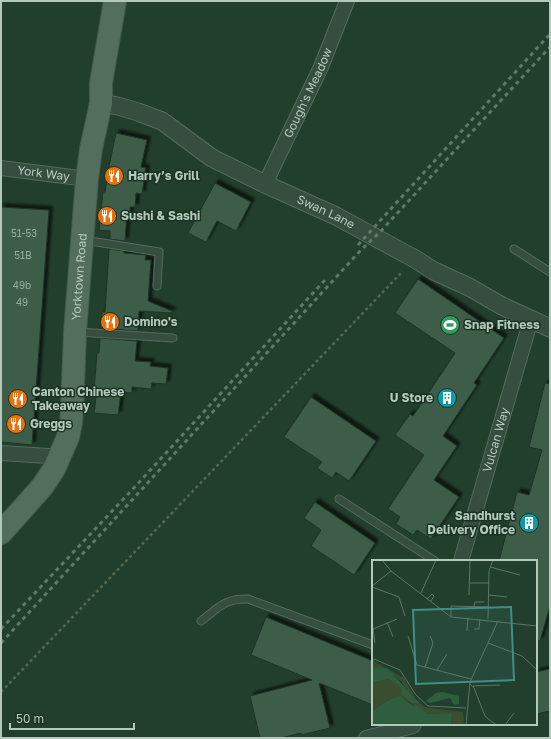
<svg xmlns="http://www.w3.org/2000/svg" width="551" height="739" font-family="'Golos Text',sans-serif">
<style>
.building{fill:#3e5d4a;stroke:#1d3526;filter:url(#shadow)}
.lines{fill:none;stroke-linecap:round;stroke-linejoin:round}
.service-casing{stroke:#546c5d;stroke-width:9}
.minor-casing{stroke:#546c5d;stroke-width:16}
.tertiary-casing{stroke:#546c5d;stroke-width:19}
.primary-casing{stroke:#425a4b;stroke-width:24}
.path{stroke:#536951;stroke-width:2.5;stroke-dasharray:3 3;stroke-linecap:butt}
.service{stroke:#364e3f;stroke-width:7}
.minor{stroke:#364e3f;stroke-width:14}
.tertiary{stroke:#364e3f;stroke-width:17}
.primary{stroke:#546e5d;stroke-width:22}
.rail{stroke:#5d7a68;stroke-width:3;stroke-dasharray:4 4;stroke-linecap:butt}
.labels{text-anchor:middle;stroke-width:3;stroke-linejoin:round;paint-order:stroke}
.number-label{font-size:10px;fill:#95ae9f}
.street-label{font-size:12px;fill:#b2c9bb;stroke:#1b3324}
.poi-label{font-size:12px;font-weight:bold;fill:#b2c9bb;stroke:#1b3324;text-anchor:start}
.inset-road{fill:none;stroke:#5c7665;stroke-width:1}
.view{fill:#408f85;fill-opacity:0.15;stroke:#408f85;stroke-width:2}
.inset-edge{fill:none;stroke:#b2c9bb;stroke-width:2}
</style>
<defs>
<filter id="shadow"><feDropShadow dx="3.5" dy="-3.5" stdDeviation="1" flood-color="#0009"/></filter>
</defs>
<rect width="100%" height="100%" fill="#223e2c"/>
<path class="building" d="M116,133L147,140L141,167L146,168L142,194L136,193L135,207H130V214H127L125,241L110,239V231L99,230L103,192H105L109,166Z
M215,183L251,202L236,231L217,221L206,242L188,233Z
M1,207L49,210L32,445L1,442Z
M109,249L124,251V253L146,255L145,260H151L148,301L172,311V313L139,311L138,331L101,328L102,312H105Z
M418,279L504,338L474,383L477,385L443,436L457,446L434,480L459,497L431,539L417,530L413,535L396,524L400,517L388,509L424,455L395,435L410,414L413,416L455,353L395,313Z
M100,338L137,341L135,361L151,362L150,366L168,368L166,384L152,383L151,389L132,387V393L121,392L118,415L94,413L97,390H94L97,353H99Z
M545,383L550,384V606L540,641H536V561H499L517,492L529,495L542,450L529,447Z
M311,397L376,441L349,481L336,472L332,478L317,468L322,462L284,437Z
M315,502L375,543L354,575L311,546L321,530L304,518Z
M266,617L373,661V705L319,683L330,728L301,735V733L281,738H260L250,696L312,680L251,655Z
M550,669V711L536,714V672Z"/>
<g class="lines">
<defs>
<path id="service" d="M84,240L159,252L157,286
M514,249L550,272
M77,332L173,338
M339,499L435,561
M201,621C218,608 225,598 248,599L373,645"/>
<g id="minor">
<path id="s1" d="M1,168L87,179"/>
<path id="s2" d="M265,184L321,67L347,1"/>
<path d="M1,453L49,456L59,457"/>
<path id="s3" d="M461,561L531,319"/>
<path d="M366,738L413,726L414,724"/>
</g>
<g id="tertiary">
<path id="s4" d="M101,103L118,106L138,112L162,121L212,158L265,184L336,216L415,259L434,271L469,287L502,306L550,328"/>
</g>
<g id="primary">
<path id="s5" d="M1,533L42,487L54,469L68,437L71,423L72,411L75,332L87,179L91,149L101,103V83L115,1"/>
</g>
</defs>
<use href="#service" class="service-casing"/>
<use href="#minor" class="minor-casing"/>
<use href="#tertiary" class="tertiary-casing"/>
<use href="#primary" class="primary-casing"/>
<path class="path" d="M1,692L403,271"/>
<use href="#service" class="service"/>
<use href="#minor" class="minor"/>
<use href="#tertiary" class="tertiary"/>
<use href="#primary" class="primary"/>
<path class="rail" d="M358,245L550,34
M1,629L131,491L325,280
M1,643L361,250L380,232L550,47"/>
</g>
<defs>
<symbol id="restaurant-disc" viewBox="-11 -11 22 22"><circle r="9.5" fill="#e8710a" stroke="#1b3324"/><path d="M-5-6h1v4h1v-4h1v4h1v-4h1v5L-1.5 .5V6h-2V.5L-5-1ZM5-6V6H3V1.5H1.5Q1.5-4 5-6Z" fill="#fff"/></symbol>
<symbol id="stadium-disc" viewBox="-11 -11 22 22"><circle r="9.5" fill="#2e9e5b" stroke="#1b3324"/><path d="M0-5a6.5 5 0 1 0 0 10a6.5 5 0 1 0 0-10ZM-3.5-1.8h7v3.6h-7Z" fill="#fff"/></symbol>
<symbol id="building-disc" viewBox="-11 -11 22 22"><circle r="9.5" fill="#0f9aa8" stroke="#1b3324"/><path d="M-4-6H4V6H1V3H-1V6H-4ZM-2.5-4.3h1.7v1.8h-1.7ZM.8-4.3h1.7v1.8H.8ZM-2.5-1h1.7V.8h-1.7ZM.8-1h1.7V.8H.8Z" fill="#fff"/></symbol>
</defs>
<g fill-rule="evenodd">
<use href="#restaurant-disc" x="103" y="165" width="22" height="22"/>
<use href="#restaurant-disc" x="96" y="205" width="22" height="22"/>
<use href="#restaurant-disc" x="99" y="311" width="22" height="22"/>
<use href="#stadium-disc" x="439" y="314" width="22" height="22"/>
<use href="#building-disc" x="436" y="387" width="22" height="22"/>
<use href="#restaurant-disc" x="7" y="388" width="22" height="22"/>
<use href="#restaurant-disc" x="5" y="413" width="22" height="22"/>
<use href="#building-disc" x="518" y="512" width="22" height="22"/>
</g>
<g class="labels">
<g class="number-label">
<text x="24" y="237">51-53</text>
<text x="23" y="259">51B</text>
<text x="22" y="289">49b</text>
<text x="22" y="306">49</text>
</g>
<g class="street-label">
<text dy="4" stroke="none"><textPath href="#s2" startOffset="101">Gough's Meadow</textPath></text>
<text dy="4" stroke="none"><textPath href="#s1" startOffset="43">York Way</textPath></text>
<text dy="4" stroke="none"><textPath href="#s4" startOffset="252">Swan Lane</textPath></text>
<text dy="4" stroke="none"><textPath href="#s5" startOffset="279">Yorktown Road</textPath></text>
<text dy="4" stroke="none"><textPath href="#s3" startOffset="126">Vulcan Way</textPath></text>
</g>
<g class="poi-label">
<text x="128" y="180">Harry’s Grill</text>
<text x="121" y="220">Sushi &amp; Sashi</text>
<text x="124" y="326">Domino's</text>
<text x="464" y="329">Snap Fitness</text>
<text x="32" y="396">Canton Chinese<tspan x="32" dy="14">Takeaway</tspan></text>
<text x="433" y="402" text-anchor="end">U Store</text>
<text x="30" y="428">Greggs</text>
<text x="515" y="520" text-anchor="end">Sandhurst<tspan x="515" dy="14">Delivery Office</tspan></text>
</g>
</g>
<g transform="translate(372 560)">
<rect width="165" height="165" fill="#223e2c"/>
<path d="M0,96L3,102L32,118L44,139L52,147L91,152L92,165H79V153L54,154L28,136L18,139L0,151V123L16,119L25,124L30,131L29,134L46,141L36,133L29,121L17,112L3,107L0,111Z" fill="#3a4e2f"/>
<path d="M3,107L16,109L47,143H40L29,134L30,131L25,124L16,119L0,123V111ZM70,132L87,136V144L82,145L78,138L58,143L54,141L64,133ZM28,136L41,146H47L54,154L79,153V165H0V151L18,139Z" fill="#2e5e3e"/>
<path class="inset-road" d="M10,0L19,11M118,7L148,15M98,23H117M0,26L19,11L79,57L165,66M0,27L27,37L33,56M49,33L64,0M97,35L98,0M117,35L135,37M55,39L60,34L62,36L59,41M102,46L103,42H112M79,57V46L117,47M116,59L117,11L121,0M0,62L3,83M15,62L21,77M1,69L25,59M102,69H107L108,59M95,71L96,58M36,76L45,105L99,119M116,83L150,96L165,110M2,99L28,110L44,135L56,146L94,148M53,107L61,83L58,76M65,110L75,94M98,124L102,128L113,156L124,165M101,126L128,125M94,165L98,122L126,61M133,165L142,153"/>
<path class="view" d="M139,47L142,120L44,124L41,50Z"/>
<rect width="165" height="165" class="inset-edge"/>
</g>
<rect width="551" height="739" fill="none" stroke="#b2c9bb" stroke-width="4"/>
<path d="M10 723v6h124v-6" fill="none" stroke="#b2c9bb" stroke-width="2"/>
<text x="16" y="723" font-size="12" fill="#b2c9bb" stroke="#1b3324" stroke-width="3" paint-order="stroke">50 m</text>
</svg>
